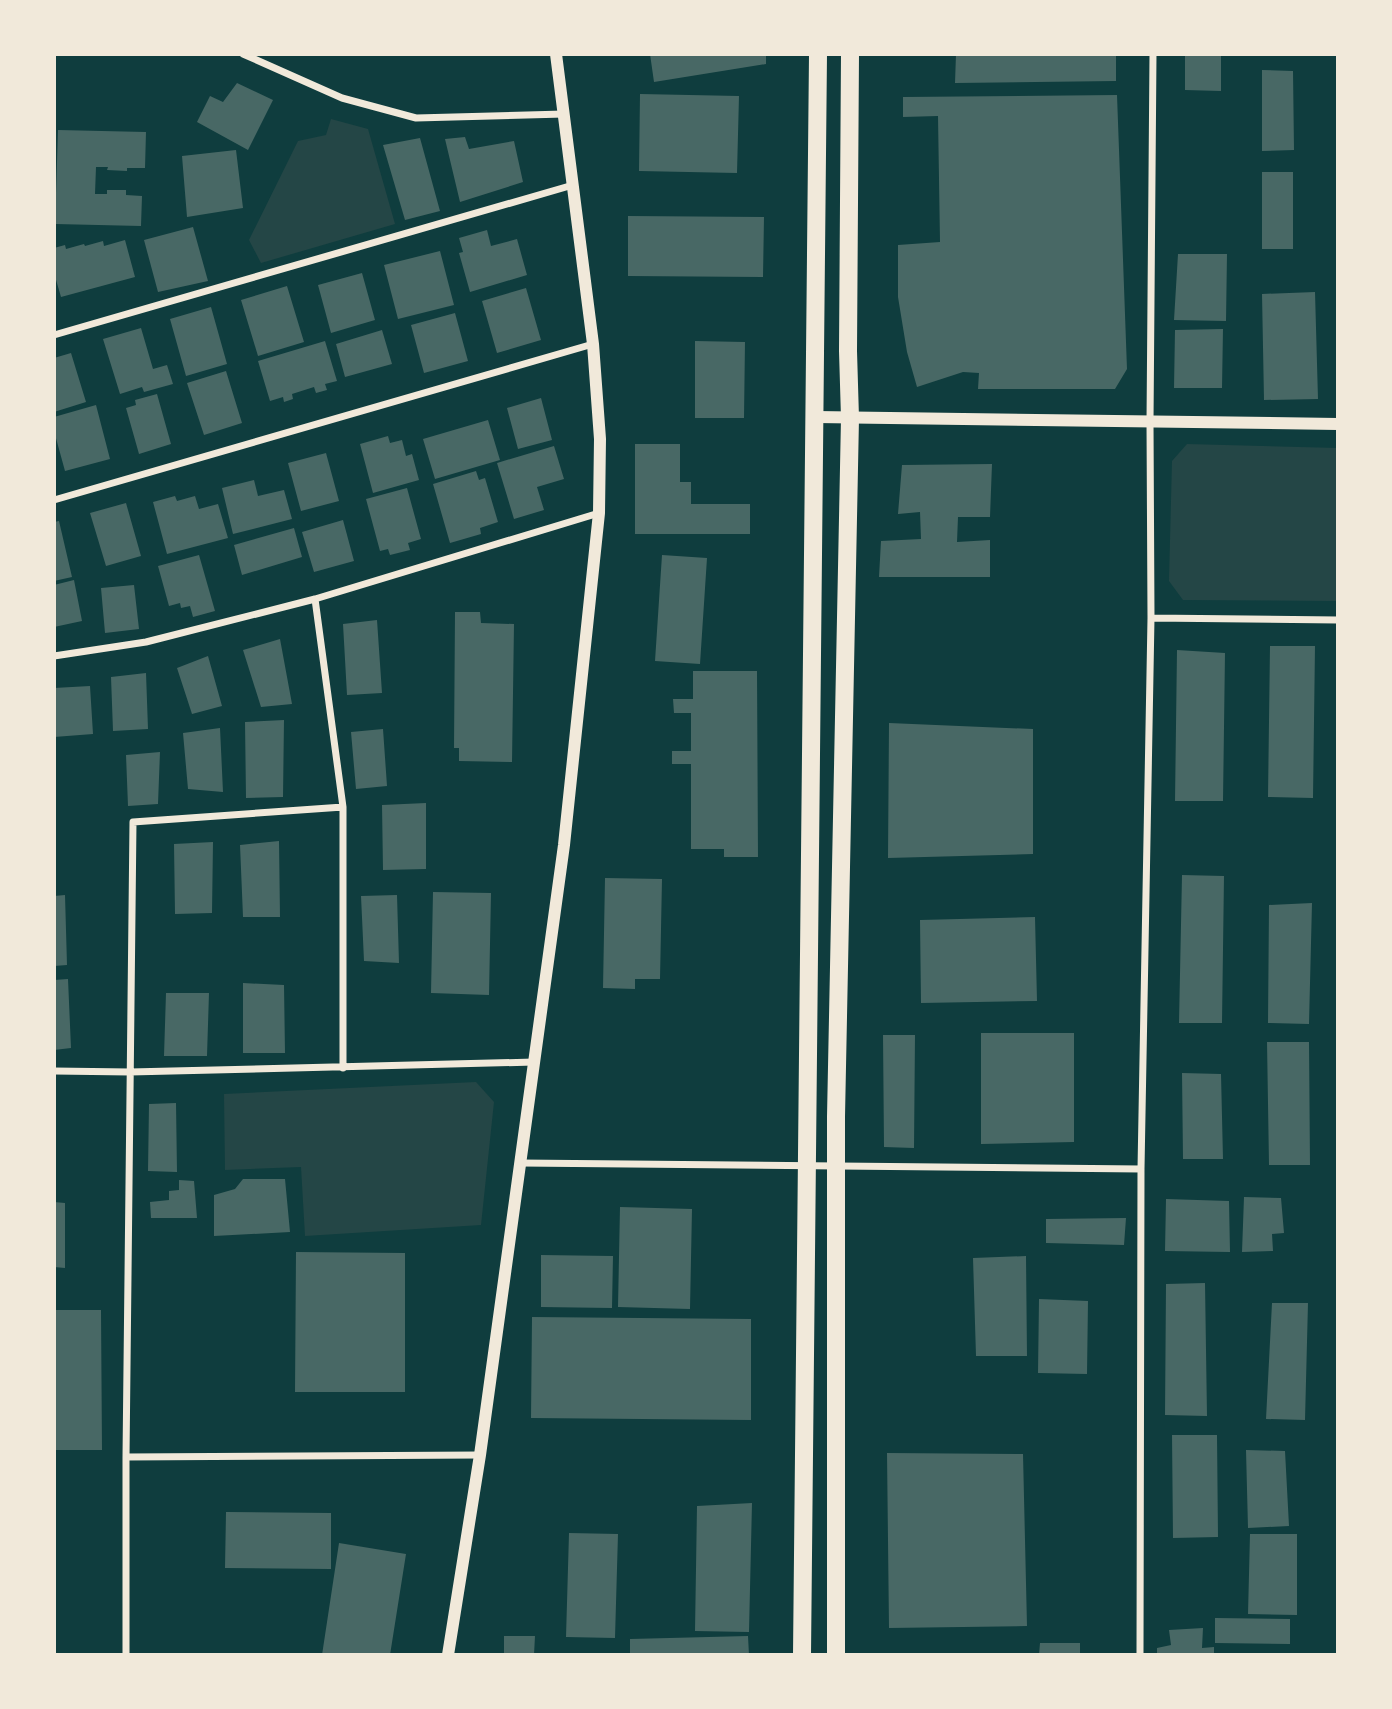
<svg xmlns="http://www.w3.org/2000/svg" width="1392" height="1709" font-family="Rubik,sans-serif">
<style>
.green{fill:#244646}
.building{fill:#486865}
.lines{fill:none;stroke-linecap:round;stroke-linejoin:round}
.minor{stroke:#f1e9da;stroke-width:7}
.tertiary{stroke:#f1e9da;stroke-width:12}
.primary{stroke:#f1e9da;stroke-width:18}
</style>
<rect width="100%" height="100%" fill="#0f3d3e"/>
<path class="green" d="M331,119L368,129L395,224L261,263L249,240L298,141L326,135Z
M1187,444L1338,448V601L1183,600L1169,581L1172,461Z
M476,1082L494,1102L481,1225L305,1236L301,1167L225,1170L224,1094Z"/>
<path class="building" d="M650,54H766V64L654,82Z
M956,54H1116V81L955,83Z
M1185,54H1221V91L1185,90Z
M1262,70L1293,71L1294,150L1262,151Z
M237,83L273,100L248,150L197,122L210,96L223,102Z
M640,94L739,96L737,173L639,171Z
M1117,95L1127,369L1115,389H978L979,373L963,372L917,387L907,352L898,297V245L940,242L938,116L903,117V97Z
M58,130L146,132L145,168H127V171L107,170L108,167H96L95,194H107V190H126V195L142,196L141,226L55,224Z
M465,137L469,149L514,141L523,182L460,202L445,139Z
M420,138L440,211L405,220L383,145Z
M236,150L243,208L187,217L182,156Z
M1262,172H1293V249H1262Z
M628,216L764,217L763,277L628,276Z
M193,227L208,281L158,292L144,240Z
M487,230L491,246L517,239L527,275L470,292L459,253L463,252L459,238Z
M125,240L135,277L61,297L54,273V248L65,245L66,249L84,244L85,246L103,241L104,246Z
M440,251L454,305L398,319L384,265Z
M1178,254H1227L1226,321L1174,320Z
M362,273L375,320L331,333L318,285Z
M287,286L304,342L258,356L241,300Z
M526,288L541,340L497,353L482,301Z
M1315,292L1318,399L1264,400L1262,294Z
M211,307L227,364L186,376L170,319Z
M455,313L468,361L424,373L411,325Z
M141,328L153,369L167,365L173,384L144,392L142,387L120,394L103,339Z
M1223,329L1222,388H1174L1175,330Z
M382,330L392,364L345,377L336,344Z
M325,341L337,381L325,384L327,390L316,393L314,387L292,394L293,399L284,402L283,397L270,401L258,361Z
M695,341L745,342L744,418H695Z
M71,353L86,402L54,412V358Z
M226,371L242,423L204,435L187,383Z
M157,394L171,444L139,454L126,408L136,405L135,400Z
M541,398L552,440L518,449L507,408Z
M96,405L110,459L65,471L54,431V417Z
M488,420L500,460L435,479L423,439Z
M388,436L390,443L402,440L406,456L412,454L419,480L373,493L360,444Z
M635,444H680V482H691V504H750V534H635Z
M554,446L564,479L537,487L544,510L514,519L497,463Z
M326,453L339,501L301,511L288,463Z
M992,464L990,517H958L957,542L990,540V577H879L881,541L921,539L920,512L898,514L902,465Z
M476,471L479,480L485,478L498,522L480,528L481,534L450,543L433,484Z
M254,480L258,496L284,490L292,519L233,534L222,488Z
M407,488L421,539L408,543L410,550L390,555L388,549L380,551L366,499Z
M175,496L177,501L195,496L199,509L218,504L228,538L167,554L153,502Z
M126,503L141,556L106,566L90,513Z
M343,520L354,561L314,572L302,532Z
M59,521L72,577L54,581V522Z
M294,528L302,557L242,575L234,545Z
M199,555L215,611L193,617L190,606L181,608L180,603L169,606L158,566Z
M662,555L707,558L700,664L655,661Z
M74,580L82,621L54,627V585Z
M134,585L139,629L105,633L101,588Z
M455,612H480L481,623L514,624L512,762L459,761V748H454Z
M377,620L382,693L347,695L343,624Z
M280,639L292,704L261,707L243,650Z
M1270,646H1315L1313,798L1268,797Z
M1177,650L1225,653L1223,801H1175Z
M208,656L222,706L192,714L177,668Z
M693,671H757L758,857H724V849H691V764H672V751H691V713H674L673,699H693Z
M146,673L148,729L113,731L111,677Z
M90,686L93,734L54,737V688Z
M284,720L283,797L246,798L245,722Z
M889,723L1033,729V854L888,858Z
M220,728L223,792L188,789L183,733Z
M383,729L387,786L356,789L351,732Z
M160,752L158,804L128,806L126,755Z
M426,803V869L383,870L382,805Z
M279,841L280,917H243L240,845Z
M213,842L212,913L175,914L174,844Z
M1182,875L1224,876L1222,1023H1179Z
M605,878L662,879L660,979H635V989L603,988Z
M433,892L491,893L489,995L431,993Z
M65,895L67,965L54,966V896Z
M397,895L399,963L364,961L361,896Z
M1312,903L1309,1024L1268,1023L1269,905Z
M1035,917L1037,1001L921,1003L920,920Z
M68,979L71,1048L54,1050V980Z
M243,983L284,985L285,1053H243Z
M166,993H209L207,1056H164Z
M981,1033H1074V1142L981,1144Z
M883,1035H915L914,1148L884,1147Z
M1267,1042H1309L1310,1165H1269Z
M1182,1073L1221,1074L1223,1159H1183Z
M176,1103L177,1172L148,1171L149,1104Z
M243,1179H285L290,1232L214,1236V1195L235,1189Z
M179,1180L194,1181L197,1218H151L150,1202L169,1200V1191L179,1190Z
M1244,1197L1281,1198L1284,1233L1272,1234L1273,1251L1242,1252Z
M1166,1199L1229,1201L1230,1252L1165,1251Z
M54,1202L65,1203V1268L54,1267Z
M620,1207L692,1209L690,1309L618,1307Z
M1126,1218L1124,1245L1046,1243V1219Z
M296,1252L405,1253V1392H295Z
M541,1255L613,1256L612,1308L541,1307Z
M1026,1256L1027,1356H976L973,1258Z
M1205,1283L1207,1416L1165,1415L1166,1284Z
M1039,1299L1088,1301L1087,1374L1038,1373Z
M1272,1303H1308L1305,1420L1266,1419Z
M54,1310H101L102,1450H54Z
M532,1317L751,1319V1420L531,1418Z
M1172,1435H1217L1218,1537L1173,1538Z
M1246,1450L1285,1451L1289,1526L1248,1528Z
M887,1453L1023,1454L1027,1626L889,1628Z
M752,1503L749,1632L695,1631L697,1506Z
M226,1512L331,1513V1569L225,1568Z
M569,1533L618,1534L615,1638L566,1637Z
M1250,1534H1297V1615L1248,1614Z
M339,1543L406,1554L390,1655H322Z
M1215,1618L1290,1619V1644L1215,1643Z
M1203,1628L1202,1648L1214,1647V1655H1157V1648L1171,1645L1169,1630Z
M504,1636H535L534,1655H504Z
M748,1636L749,1655H630V1639Z
M1040,1643H1080V1655H1039Z"/>
<g class="lines">
<path class="minor" d="M243,54L342,98L416,118L564,114
M54,335L573,185
M54,500L593,344
M315,599L343,807
M1151,618L1338,620
M54,656L146,642L315,599L599,513
M54,1071L130,1072L534,1062
M520,1163L1141,1169
M126,1457L480,1455
M126,1655V1457L133,822L343,807V1068
M1140,1655L1141,1169L1151,618L1150,422L1153,54"/>
<path class="tertiary" d="M816,417L1338,424
M448,1655L480,1455L564,845L599,513L600,439L593,344L556,54"/>
<path class="primary" d="M802,1655L818,54
M836,1655V1117L850,418L848,351L850,54"/>
</g>
<rect width="1392" height="1709" fill="none" stroke="#f1e9da" stroke-width="112"/>
</svg>
